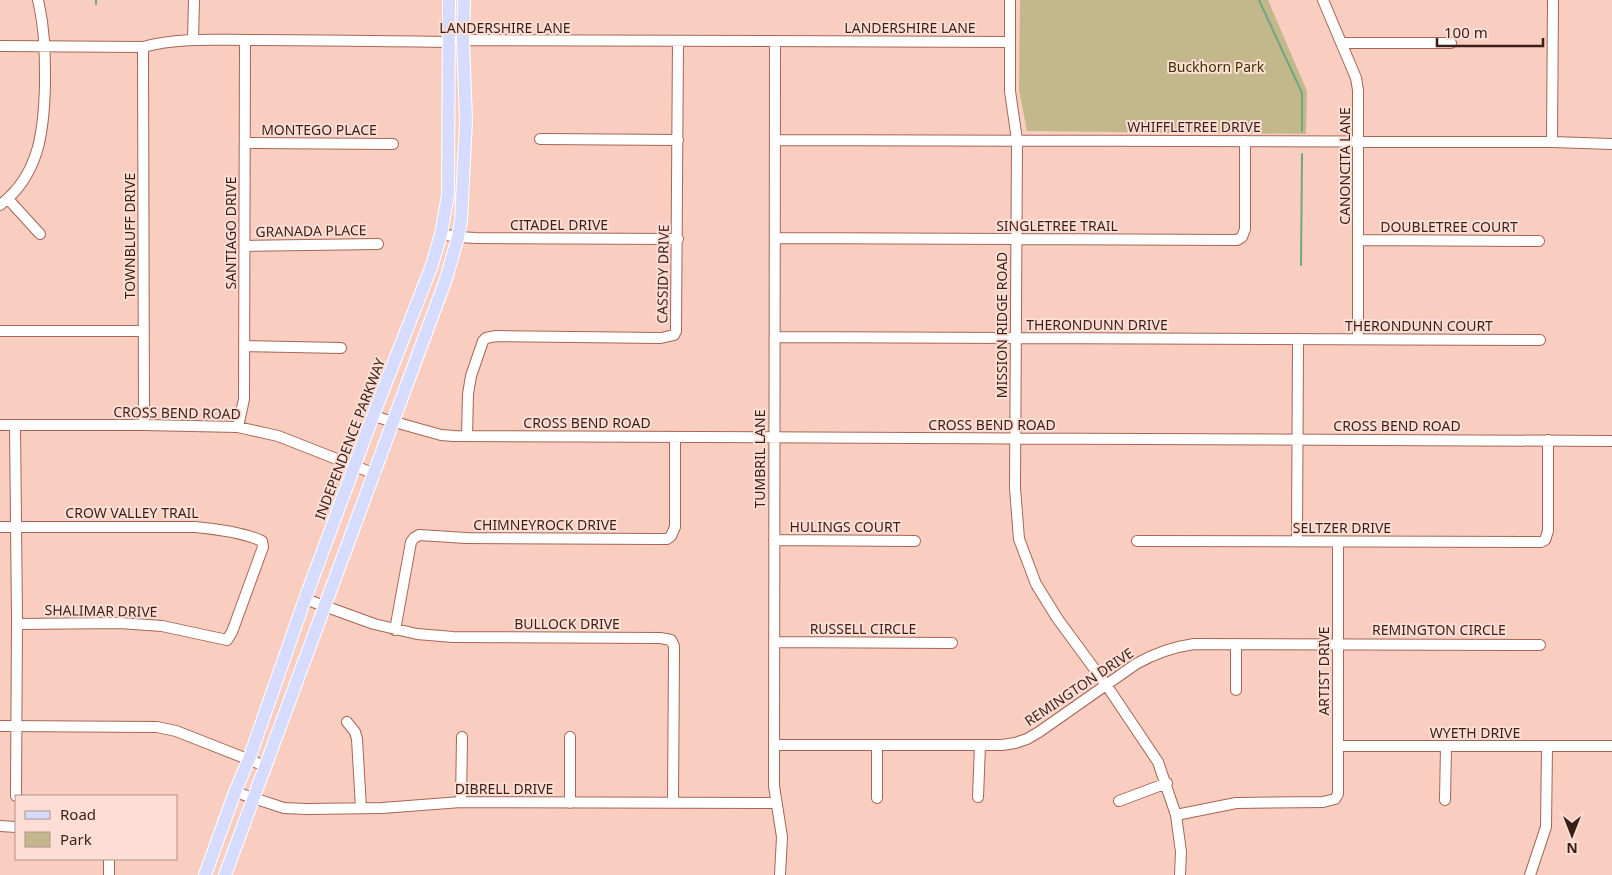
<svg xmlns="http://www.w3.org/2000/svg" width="1612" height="875" font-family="'Noto Sans',sans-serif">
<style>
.green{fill:#c2b88b}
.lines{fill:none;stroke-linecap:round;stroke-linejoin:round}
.stream{stroke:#6ba984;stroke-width:2}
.minor-casing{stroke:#a66653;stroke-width:12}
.major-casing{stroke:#fff;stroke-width:14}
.minor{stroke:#fff;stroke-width:10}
.major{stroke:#d6dcff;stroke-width:12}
.labels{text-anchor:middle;stroke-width:4;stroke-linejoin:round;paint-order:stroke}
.street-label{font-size:14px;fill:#3a1f18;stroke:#fcded5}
.park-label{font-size:14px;fill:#3e3300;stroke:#fcded5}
</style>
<rect width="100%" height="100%" fill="#f9cdc0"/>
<path class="green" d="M1020,0H1268L1307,91L1306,134L1027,131L1019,90Z"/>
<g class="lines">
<path class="stream" d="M96,0V4
M1259,0L1302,93V131
M1301,265L1302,154"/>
<defs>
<path id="minor" d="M1010,0V91L1017,140L1015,488L1019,539L1036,584L1057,618L1107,686L1158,762L1176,815L1181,852L1180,875
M1323,0L1356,78L1358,90V339
M193,40L194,0
M775,42L774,786L782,837L780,875
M1342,43H1451
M0,46L143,47C179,37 217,40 253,40C319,40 384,41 449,42L463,40L1010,42
M143,47L144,425
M540,139L678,140
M775,140L1552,142L1612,144
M1552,142L1553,0
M245,143L393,144
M8,199L40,234
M0,205C40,175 44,129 45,84C45,53 45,30 38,0
M441,234L458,237L476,238L678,239
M775,238L1237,240L1242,237L1245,229V141
M1359,240L1539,241
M245,246L378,244
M0,331H144
M775,337L1540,340
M244,346L341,348
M373,416L441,435L454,436L1612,441
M0,425H144L238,427L278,436L375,474
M15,425L17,618L16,796
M238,427L244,399L245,40
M467,436L468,394L471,376L483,341L486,338L496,336L661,338L674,335L676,331L678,41
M0,527H195C217,529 242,532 262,541L263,547L232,632L227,640L162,626L119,623L17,624
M774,540L915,541
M1137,541L1541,542L1545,540L1548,531V440
M1297,541L1298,339
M305,599L374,624L417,634L453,637L660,638L671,640L674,646V653L673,803
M395,630L411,542L414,538L419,535L466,538L659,539H667L671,536L675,527V438
M774,642L952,643
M1236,690V644
M347,722L355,732L357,739L361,808
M0,726L157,727L176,731L265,766
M774,745H1002L1015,743L1027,739L1039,732L1136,664C1155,653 1173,647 1194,644L1540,645
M877,745V798
M1338,746H1612
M235,792L284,808L306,809L382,808L461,802L776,803
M978,797L980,745
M1445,800L1446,747
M1119,801L1167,783
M461,802L462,737
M570,803V737
M1176,815L1236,803L1323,802L1335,799L1338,794V542
M0,826L16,827
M109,859V875
M1530,875L1546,827L1547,747"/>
<path id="major" d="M205,875L235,792L249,759L305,599L373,416L432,265L441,234L448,195L449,0
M225,875L446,279L458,237L461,221L466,121L463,40L464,0"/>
</defs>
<use href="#minor" class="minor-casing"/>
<use href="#major" class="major-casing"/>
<use href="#minor" class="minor"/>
<use href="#major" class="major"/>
</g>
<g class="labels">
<g class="street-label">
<text x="505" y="33">LANDERSHIRE LANE</text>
<text x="910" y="33">LANDERSHIRE LANE</text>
<text x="1194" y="132">WHIFFLETREE DRIVE</text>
<text x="319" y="135">MONTEGO PLACE</text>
<text transform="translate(1345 166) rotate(-90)" y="5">CANONCITA LANE</text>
<text x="559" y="230">CITADEL DRIVE</text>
<text x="1057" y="231">SINGLETREE TRAIL</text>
<text x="1449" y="232">DOUBLETREE COURT</text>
<text transform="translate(311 231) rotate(-1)" y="5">GRANADA PLACE</text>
<text transform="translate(231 233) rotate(-90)" y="5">SANTIAGO DRIVE</text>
<text transform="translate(130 236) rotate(-90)" y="5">TOWNBLUFF DRIVE</text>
<text transform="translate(663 274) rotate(-89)" y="5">CASSIDY DRIVE</text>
<text transform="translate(1002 325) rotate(-90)" y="5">MISSION RIDGE ROAD</text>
<text x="1097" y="330">THERONDUNN DRIVE</text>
<text x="1419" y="331">THERONDUNN COURT</text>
<text transform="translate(177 413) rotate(1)" y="5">CROSS BEND ROAD</text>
<text x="587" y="428">CROSS BEND ROAD</text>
<text x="992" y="430">CROSS BEND ROAD</text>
<text x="1397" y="431">CROSS BEND ROAD</text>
<text transform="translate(350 439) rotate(-69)" y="5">INDEPENDENCE PARKWAY</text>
<text transform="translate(760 459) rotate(-90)" y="5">TUMBRIL LANE</text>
<text x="132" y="518">CROW VALLEY TRAIL</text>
<text x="545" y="530">CHIMNEYROCK DRIVE</text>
<text x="845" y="532">HULINGS COURT</text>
<text x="1342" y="533">SELTZER DRIVE</text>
<text transform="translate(101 611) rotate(1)" y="5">SHALIMAR DRIVE</text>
<text x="567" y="629">BULLOCK DRIVE</text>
<text x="863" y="634">RUSSELL CIRCLE</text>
<text x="1439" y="635">REMINGTON CIRCLE</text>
<text transform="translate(1324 671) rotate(-90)" y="5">ARTIST DRIVE</text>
<text transform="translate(1079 687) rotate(-34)" y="5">REMINGTON DRIVE</text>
<text x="1475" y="738">WYETH DRIVE</text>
<text x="504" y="794">DIBRELL DRIVE</text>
</g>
<g class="park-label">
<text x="1216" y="72">Buckhorn Park</text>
</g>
</g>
<rect x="15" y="795" width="162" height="65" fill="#fcded5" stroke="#ae9289"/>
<rect x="25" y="811" width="25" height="8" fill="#d6dcff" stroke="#ae9289"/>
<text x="60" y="820" font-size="15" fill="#3a1f18">Road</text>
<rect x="25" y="832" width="25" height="15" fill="#c2b88b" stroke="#ae9289"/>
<text x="60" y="845" font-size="15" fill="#3a1f18">Park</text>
<g transform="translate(1572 835) rotate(180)" stroke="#fcded5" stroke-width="4" paint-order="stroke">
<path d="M0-4L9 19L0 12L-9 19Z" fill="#3a1f18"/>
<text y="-8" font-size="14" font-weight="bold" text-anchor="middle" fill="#3a1f18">N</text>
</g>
<path d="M1437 38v8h106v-8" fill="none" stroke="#3a1f18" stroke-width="2.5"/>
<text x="1444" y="38" font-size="15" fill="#3a1f18" stroke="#fcded5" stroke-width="4" paint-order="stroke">100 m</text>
</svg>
